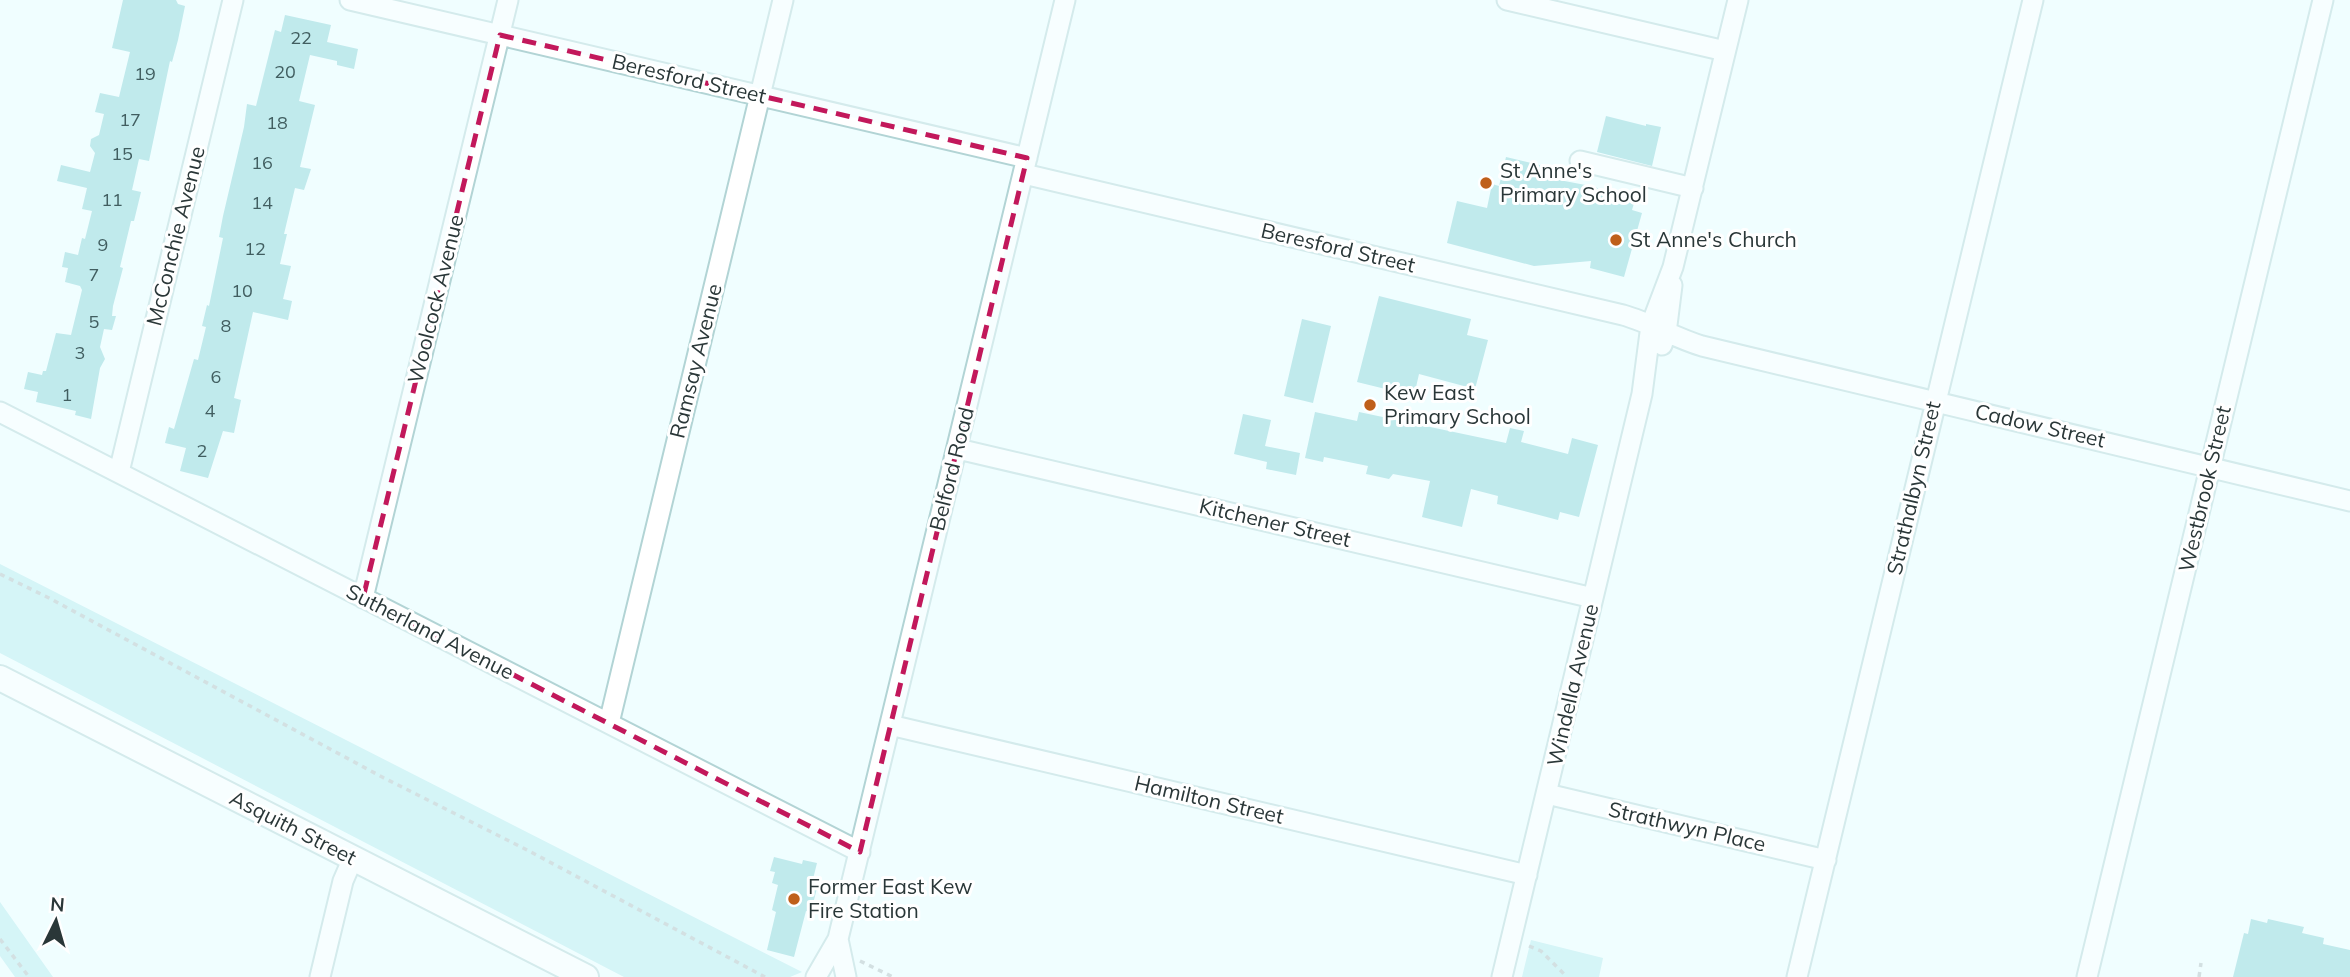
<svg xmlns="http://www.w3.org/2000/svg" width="2350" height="977" font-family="Mulish,sans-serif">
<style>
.green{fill:#b3eaed}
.building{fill:#85d2d6}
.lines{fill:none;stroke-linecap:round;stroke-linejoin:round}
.minor-casing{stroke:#b2d4d5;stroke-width:23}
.major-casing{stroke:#b2d4d5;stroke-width:28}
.path{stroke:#afbdbe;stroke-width:3.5;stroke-dasharray:5 5;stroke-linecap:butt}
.minor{stroke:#fff;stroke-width:19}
.major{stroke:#fff;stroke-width:24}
.marked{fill:none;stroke:#c2185b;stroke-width:5;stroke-dasharray:14 9;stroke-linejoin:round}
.poi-dot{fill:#bf5f1a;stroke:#fff;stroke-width:2.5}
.labels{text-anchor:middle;stroke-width:6;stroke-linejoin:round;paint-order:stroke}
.number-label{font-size:18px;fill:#415e60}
.street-label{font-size:21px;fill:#2a3738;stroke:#fff}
.poi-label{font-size:21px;fill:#2a3738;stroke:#fff;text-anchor:start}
</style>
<rect width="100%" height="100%" fill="#f0feff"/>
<path class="green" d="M0,564L802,972L790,977H624L0,653Z
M0,902L53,977H15L0,956Z
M1531,940L1603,958L1599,977H1522Z"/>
<path class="building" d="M123,0H176L178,4L185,6L178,40L172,62L170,61L149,161L139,159L132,190L141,192L134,221H131L120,267L123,268L113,306L112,316H116L112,330L104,329L100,347L105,359L100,368L91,419L75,415L76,411L36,402L38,392L24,389L28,372L42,375L43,371H46L56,333L71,335L82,290L80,286L65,282L68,268L62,267L65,252L78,255L82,238L85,239L92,211L82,209L87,188L57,181L61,165L90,172L95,153L90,146L91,139L99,135L104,114L95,112L100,93L119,97L130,52L112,48Z
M285,15L331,25L327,42L358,49L354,69L337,65V61L310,55L299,101L315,105L300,167L311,169L304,190L295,188L284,234H287L280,264L291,266L283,299L292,301L288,320L253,312L234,398L241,400L234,433L223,431L208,478L180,471L186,448L165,443L169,427L174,429L194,359L198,360L206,327L202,326L207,305L209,306L215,277L223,238L219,237L223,216L244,127L247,104L256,106L275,30L281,32Z
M1606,116L1646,126V124L1661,127L1652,166L1597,152Z
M1506,157L1556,169L1554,179L1596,187L1615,201L1617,195L1635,200L1632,210L1642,213L1624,277L1590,268L1591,261L1534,266L1447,243L1457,201L1487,208L1492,184L1499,186Z
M1379,296L1471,319L1467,335L1488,340L1475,389L1419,374L1414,396L1357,382Z
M1302,319L1331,326L1313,403L1284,396Z
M1315,412L1357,421L1359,412L1506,443L1510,428L1524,431L1521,442L1568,454L1572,438L1598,445L1579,517L1560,512L1558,520L1497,504L1498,496L1471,489L1462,527L1422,517L1430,481L1393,474L1389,479L1366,474L1368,466L1324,457L1323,462L1305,458Z
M1243,414L1271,420L1265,446L1300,453L1296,475L1266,469L1267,462L1234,454Z
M774,857L802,864L803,860L817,863L811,887L817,888L811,912L806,911L794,957L767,950L776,912L772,910L778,885L772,883L775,872L770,871Z
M2251,919L2267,923L2268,919L2304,927L2302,933L2324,938L2323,944L2350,950V977H2233L2244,933L2248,934Z"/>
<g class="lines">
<defs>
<path id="minor" d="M350,0L1027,158
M1507,0L1725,51
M1580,161L1693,188
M1024,174L1623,315C1651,323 1675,338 1702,346L2350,501
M1662,345L1666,333L1672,285
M0,412L860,852
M958,449L1593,598
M119,472L233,0
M363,598L508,0
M609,723L783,0
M890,725L1527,875
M1547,794L1826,860
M838,939L846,977
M320,977L343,881L353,858
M816,977L838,939L1065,0
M1502,977L1642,394L1651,325L1673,267L1738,0
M1797,977L2033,0
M2087,977L2323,0"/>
<path id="major" d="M0,678L586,977"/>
</defs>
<use href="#minor" class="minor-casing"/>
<use href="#major" class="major-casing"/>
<path class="path" d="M0,574L49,598L384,778L529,851L765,977
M0,939L29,977
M1529,946L1541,951L1567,977
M860,961L893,977
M2199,977L2201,963"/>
<use href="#minor" class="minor"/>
<use href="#major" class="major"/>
</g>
<path d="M0 0H2350V977H0ZM500,35L1027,158L860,852L363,598Z" fill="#f0feff" fill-opacity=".55" fill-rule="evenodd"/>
<path class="marked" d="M500,35L1027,158L860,852L363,598Z"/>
<g class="poi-dot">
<circle cx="1486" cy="183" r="7"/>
<circle cx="1616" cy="240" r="7"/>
<circle cx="1370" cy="405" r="7"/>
<circle cx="794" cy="899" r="7"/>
</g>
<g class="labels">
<g class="number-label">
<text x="301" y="44">22</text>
<text x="285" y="78">20</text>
<text x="145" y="80">19</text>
<text x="130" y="126">17</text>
<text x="277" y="129">18</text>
<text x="122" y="160">15</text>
<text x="262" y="169">16</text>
<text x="112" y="206">11</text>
<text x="262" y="209">14</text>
<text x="103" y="251">9</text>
<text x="255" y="255">12</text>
<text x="94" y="281">7</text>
<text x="242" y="297">10</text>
<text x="94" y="328">5</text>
<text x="226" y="332">8</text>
<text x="80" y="359">3</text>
<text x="216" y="383">6</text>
<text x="67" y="401">1</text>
<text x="210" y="417">4</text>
<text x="202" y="457">2</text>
</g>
<g class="street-label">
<text transform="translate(689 79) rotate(13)" y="7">Beresford Street</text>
<text transform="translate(176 236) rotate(-76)" y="7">McConchie Avenue</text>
<text transform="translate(1338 248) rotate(13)" y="7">Beresford Street</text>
<text transform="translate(436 299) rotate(-76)" y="7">Woolcock Avenue</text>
<text transform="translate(696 361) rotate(-76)" y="7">Ramsay Avenue</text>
<text transform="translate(2040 426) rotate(13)" y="7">Cadow Street</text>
<text transform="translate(952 469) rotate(-76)" y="7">Belford Road</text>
<text transform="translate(1914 488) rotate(-77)" y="7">Strathalbyn Street</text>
<text transform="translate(2205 489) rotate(-77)" y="7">Westbrook Street</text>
<text transform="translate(1275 523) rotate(13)" y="7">Kitchener Street</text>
<text transform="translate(430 632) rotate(27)" y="7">Sutherland Avenue</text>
<text transform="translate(1573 685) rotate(-77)" y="7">Windella Avenue</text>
<text transform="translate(1209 800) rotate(13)" y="7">Hamilton Street</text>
<text transform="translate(1687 827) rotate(13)" y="7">Strathwyn Place</text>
<text transform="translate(293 828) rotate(27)" y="7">Asquith Street</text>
</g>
<g class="poi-label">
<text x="1500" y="178">St Anne's<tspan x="1500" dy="24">Primary School</tspan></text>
<text x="1630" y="247">St Anne's Church</text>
<text x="1384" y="400">Kew East<tspan x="1384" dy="24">Primary School</tspan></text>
<text x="808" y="894">Former East Kew<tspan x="808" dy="24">Fire Station</tspan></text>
</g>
</g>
<g transform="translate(56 921) rotate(5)" stroke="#ffffff" stroke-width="5" paint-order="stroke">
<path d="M0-5L12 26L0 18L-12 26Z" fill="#2a3738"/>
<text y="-10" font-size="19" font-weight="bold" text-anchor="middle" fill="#2a3738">N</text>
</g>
</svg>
